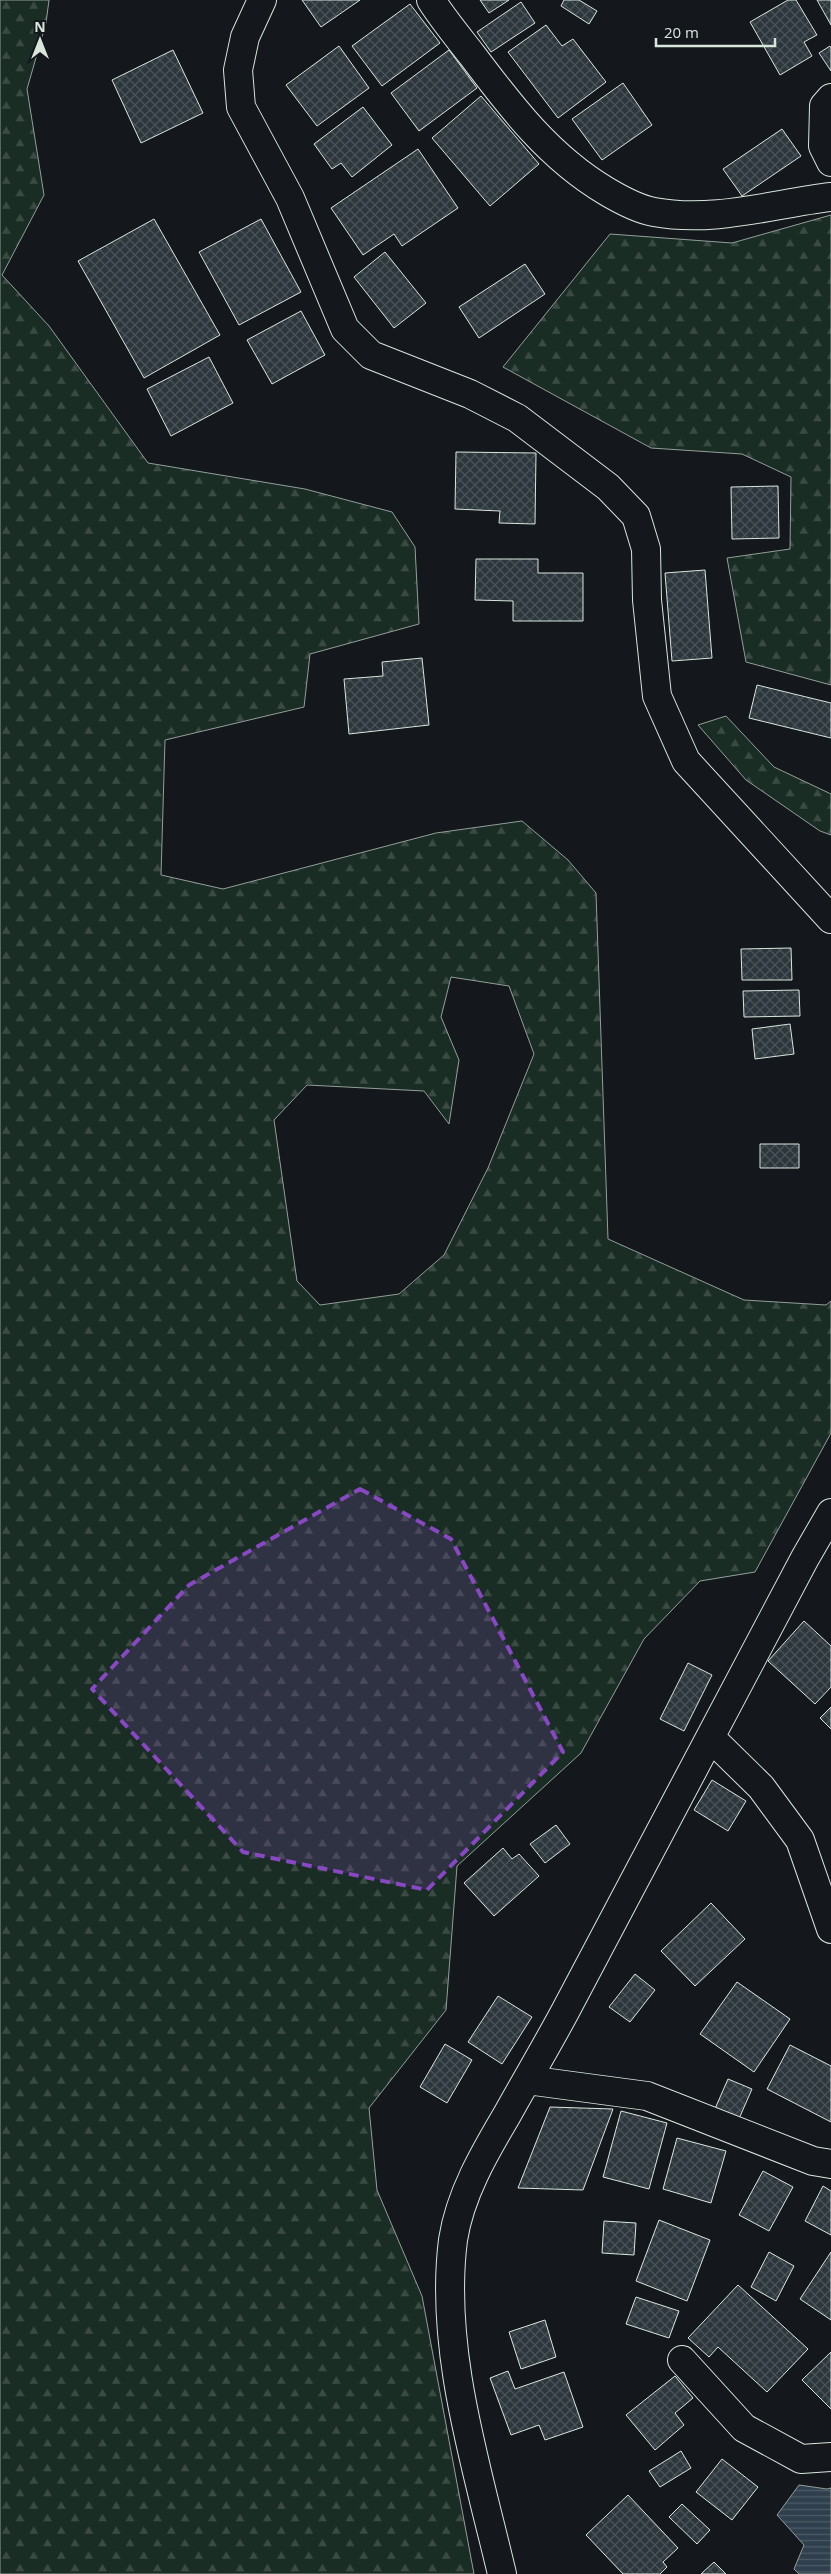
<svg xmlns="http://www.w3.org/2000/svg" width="831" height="2574" font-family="'Open Sans',sans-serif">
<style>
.forest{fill:url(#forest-firs);stroke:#939e99;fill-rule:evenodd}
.water{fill:url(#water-rules);stroke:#939e99}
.building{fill:url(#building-cross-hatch);stroke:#d8e6dc}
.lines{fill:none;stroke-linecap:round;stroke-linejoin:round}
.minor-casing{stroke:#d8e6dc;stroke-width:30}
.minor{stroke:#14181c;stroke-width:28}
.marked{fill:#8948c3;fill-opacity:0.2;stroke:#8948c3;stroke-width:4;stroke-dasharray:10 6;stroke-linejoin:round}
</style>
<defs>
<pattern id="forest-firs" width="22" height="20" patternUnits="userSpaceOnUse" patternTransform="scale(1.25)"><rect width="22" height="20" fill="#1a2d24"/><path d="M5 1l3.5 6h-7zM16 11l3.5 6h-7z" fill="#3b4b43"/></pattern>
<pattern id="water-rules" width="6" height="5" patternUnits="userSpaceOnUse" patternTransform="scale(1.25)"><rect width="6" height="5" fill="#2f3f4d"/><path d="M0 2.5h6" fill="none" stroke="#4c5b66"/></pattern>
<pattern id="building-cross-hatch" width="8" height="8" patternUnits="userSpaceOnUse" patternTransform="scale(1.25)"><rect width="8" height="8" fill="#2c363c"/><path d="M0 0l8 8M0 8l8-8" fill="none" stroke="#4a5358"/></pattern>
</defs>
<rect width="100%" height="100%" fill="#14181c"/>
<path class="forest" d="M0,0H49L46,23L27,89L44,195L2,275L49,326L148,463L305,489L392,512L415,547L419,624L310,654L304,707L165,740L161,875L223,889L436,833L522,821L568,860L596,893L608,1239L744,1300L826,1305L831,1301V1433L755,1572L700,1581L644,1639L581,1753L457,1866L446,2010L369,2108L377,2190L422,2296L474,2574H0ZM451,977L509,986L534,1054L488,1168L444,1255L399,1294L320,1305L297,1281L274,1120L307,1085L424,1091L449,1124L459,1060L441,1017Z
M831,215V685L746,662L727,558L790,549L791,477L742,454L651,448L503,367L610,234L732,243Z
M726,716L774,767L831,794V835L820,831L746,780L698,725Z"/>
<path class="water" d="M799,2485L827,2489L831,2488V2574H799L794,2569L804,2545L777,2515Z"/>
<path class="building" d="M302,0H360L321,27Z
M480,0H509L489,13Z
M564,0H579L597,11L589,24L561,6Z
M788,0H796L817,35L804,42L812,56L780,75L750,22Z
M817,0H831V25Z
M521,2L535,23L491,52L477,32Z
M410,4L440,43L382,86L352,46Z
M546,25L562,46L573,39L606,82L558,118L508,52Z
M339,46L369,88L317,126L286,85Z
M830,46L831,48V71L819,53Z
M173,50L203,113L141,143L112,80Z
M449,50L477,88L419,131L391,93Z
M623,83L652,125L602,160L572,119Z
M481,96L539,164L490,206L432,138Z
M363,107L392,145L352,177L341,163L332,169L314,144Z
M782,129L801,156L742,196L723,169Z
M418,149L458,208L402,246L394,234L363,255L331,208Z
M154,219L220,335L144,378L78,261Z
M261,219L301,292L239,325L199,252Z
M385,252L426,303L394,328L354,277Z
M525,264L545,294L479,338L459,307Z
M301,311L325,355L272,384L247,340Z
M209,357L233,403L171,436L147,389Z
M456,452L536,453L535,524L499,523L500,511L455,509Z
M778,486L779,538L732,539L731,487Z
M476,559H538V573H583V621H513V601L475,600Z
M705,570L712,658L672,661L665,573Z
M422,658L429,725L349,734L344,679L383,676L382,662Z
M757,685L831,703V738L749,718Z
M791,948L792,980H742L741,949Z
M799,990L800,1016L744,1017L743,991Z
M790,1024L794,1054L755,1059L752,1029Z
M760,1144H799V1168H760Z
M804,1621L831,1646V1687L815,1704L768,1661Z
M688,1663L712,1675L684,1731L660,1719Z
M831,1707V1729L820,1718Z
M712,1780L746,1801L728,1831L694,1810Z
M556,1825L570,1844L545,1863L530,1844Z
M503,1848L512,1859L519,1854L539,1876L494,1916L464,1883Z
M711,1903L745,1939L695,1986L661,1951Z
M635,1974L655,1990L630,2022L609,2007Z
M737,1982L790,2019L754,2072L700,2034Z
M498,1996L532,2017L502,2064L468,2042Z
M445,2044L472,2060L447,2103L420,2087Z
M790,2045L831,2066V2122L767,2089Z
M728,2079L752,2089L738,2121L714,2111Z
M550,2107L613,2109L583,2190L518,2188Z
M621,2111L667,2123L649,2189L603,2177Z
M677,2138L726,2151L711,2203L663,2189Z
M763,2171L793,2187L769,2231L739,2215Z
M823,2186L831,2191V2235L805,2221Z
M659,2220L710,2240L687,2301L636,2281Z
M604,2221L636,2223L634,2255L602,2253Z
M769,2252L794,2266L776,2301L751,2287Z
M831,2252V2320L800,2299Z
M738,2285L808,2349L767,2392L718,2347L709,2357L688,2338Z
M636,2297L679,2311L669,2338L626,2324Z
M545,2320L556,2357L521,2369L509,2332Z
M831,2352V2409L802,2380Z
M508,2371L515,2389L564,2372L583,2427L545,2440L539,2425L511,2435L490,2378Z
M675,2376L693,2398L675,2413L684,2425L655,2450L626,2415Z
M681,2451L691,2468L660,2487L649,2471Z
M722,2459L758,2487L732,2520L696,2492Z
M628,2495L678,2548L663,2562L667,2567L660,2574H623L586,2535Z
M682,2504L710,2530L697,2544L669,2517Z
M714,2562L726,2574H701Z"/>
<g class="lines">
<defs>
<path id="minor" d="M262,0L245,37L238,70L241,107L290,198L345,329L371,355L470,394L517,418L608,487L636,516L646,549L647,600L657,696L686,761L831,919
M431,0C443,19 458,37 472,55C511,107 549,157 606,191C621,200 638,209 654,212C713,223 773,204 831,197
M831,98L824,106L823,146L831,162
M711,1738L761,1787L800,1840L831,1929
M527,2080L647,2096L813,2161L831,2164
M682,2360L744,2428L801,2459L831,2457
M502,2574C477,2467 439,2350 453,2240C460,2194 485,2152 508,2113C528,2077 549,2042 568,2006C648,1857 726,1707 805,1558L831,1513"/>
</defs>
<use href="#minor" class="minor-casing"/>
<use href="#minor" class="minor"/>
</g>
<path class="marked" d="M360,1489L451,1539L563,1752L427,1890L243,1852L92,1689L189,1585Z"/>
<g transform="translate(40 40)" stroke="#14181c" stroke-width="4" paint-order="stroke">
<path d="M0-4L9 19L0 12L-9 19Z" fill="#d8e6dc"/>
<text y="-8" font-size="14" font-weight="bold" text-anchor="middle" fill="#d8e6dc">N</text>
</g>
<path d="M656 38v8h119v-8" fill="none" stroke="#d8e6dc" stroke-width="2.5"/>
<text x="664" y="38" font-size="15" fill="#d8e6dc" stroke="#14181c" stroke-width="4" paint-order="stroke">20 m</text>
</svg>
